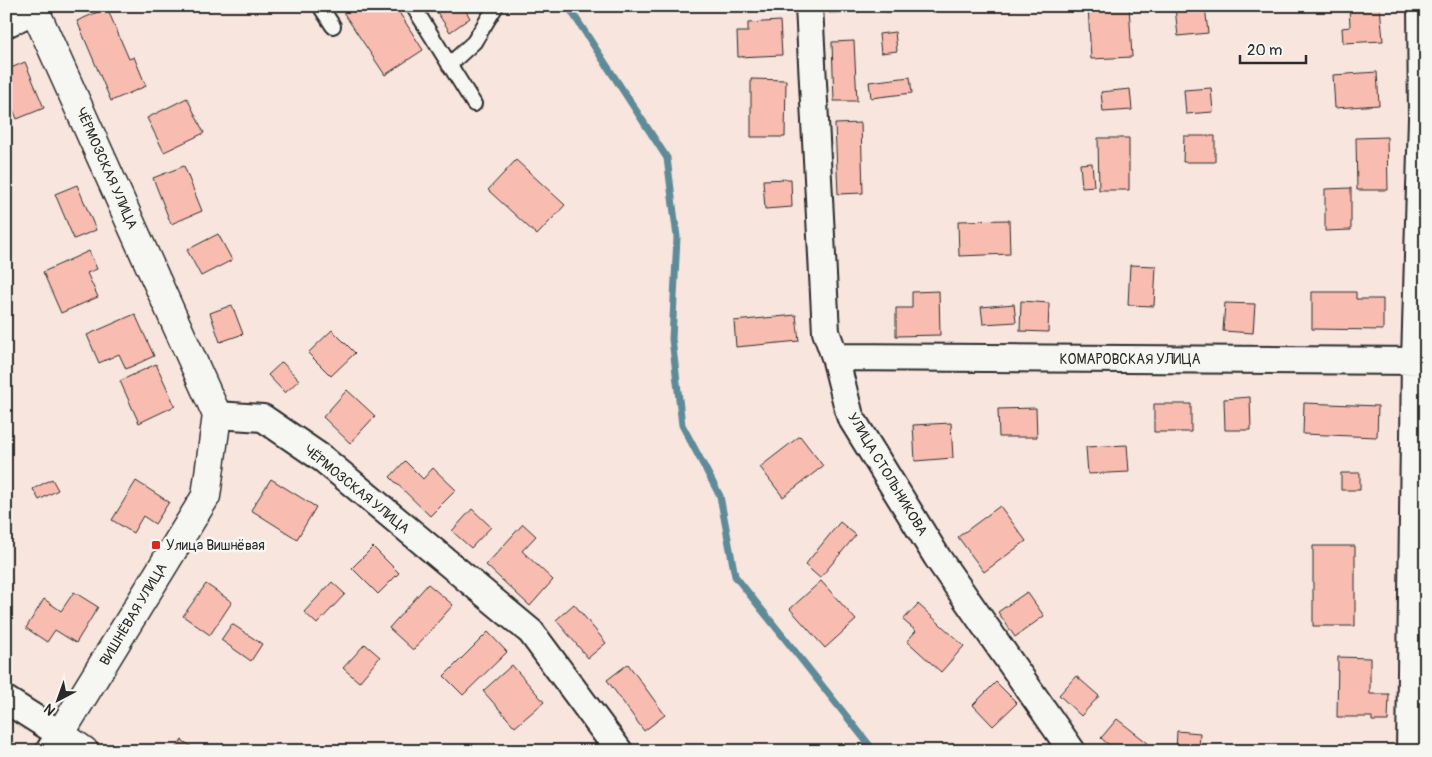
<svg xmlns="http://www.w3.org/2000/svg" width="1432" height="757" font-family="Pangolin,sans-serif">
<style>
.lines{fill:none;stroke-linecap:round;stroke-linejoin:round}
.stream{stroke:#5e8b98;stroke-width:7}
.building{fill:#f8bdb0;stroke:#2b2b2b}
.lane-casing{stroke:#2b2b2b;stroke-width:18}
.street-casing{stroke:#2b2b2b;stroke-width:30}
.secondary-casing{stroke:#2b2b2b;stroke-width:31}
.lane{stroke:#f6f6f2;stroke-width:14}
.street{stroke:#f6f6f2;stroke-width:26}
.secondary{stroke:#f6f6f2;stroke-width:28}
.poi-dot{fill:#c8321e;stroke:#f6f6f2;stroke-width:2}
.labels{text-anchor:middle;stroke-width:5;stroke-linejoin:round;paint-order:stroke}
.street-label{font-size:14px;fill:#2b2b2b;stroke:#f6f6f2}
.poi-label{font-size:14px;fill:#2b2b2b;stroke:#f6f6f2;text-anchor:start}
</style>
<rect width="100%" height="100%" fill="#f7e5de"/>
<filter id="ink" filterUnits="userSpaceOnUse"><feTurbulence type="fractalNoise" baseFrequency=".02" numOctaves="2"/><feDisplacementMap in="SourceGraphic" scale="10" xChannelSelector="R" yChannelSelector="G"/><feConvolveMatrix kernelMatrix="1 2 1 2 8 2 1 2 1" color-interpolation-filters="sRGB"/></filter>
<g filter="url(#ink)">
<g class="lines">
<path class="stream" d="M568,6L667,158L677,237L672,339L682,425L720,496L735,576L874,751"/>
</g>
<path class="building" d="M339,6H395L423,50L385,75Z
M433,6H463L470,18L450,32Z
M829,6H858L859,12L829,13Z
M886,6H898L899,11L886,12Z
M1088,6H1129L1132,57L1091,59Z
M1205,6L1208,33L1178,36L1175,8Z
M1349,6H1380L1383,41L1343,43L1342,28L1350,27Z
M107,8L129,59L134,57L146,86L111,101L77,21Z
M780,21L782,55L738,57L737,32H748V23Z
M895,32L897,51L881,53L879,34Z
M854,41L857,101H834L832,42Z
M25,62L44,108L17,119L6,92V70Z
M1377,72L1379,105L1335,108L1333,75Z
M910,77L912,93L871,98L869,82Z
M751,79L786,80L785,137H751Z
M1211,88L1213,112L1186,114L1184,90Z
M1130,89L1132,110L1103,112L1101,92Z
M187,98L204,133L164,152L147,118Z
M861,123L863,193L838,194L835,124Z
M1184,136H1215V162H1183Z
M1387,137L1388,190H1357L1356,138Z
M1098,138H1129V190H1099Z
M516,160L565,205L537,235L488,190Z
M1092,163L1094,186L1082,187L1080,164Z
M184,166L202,211L171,224L153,178Z
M791,179L792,207L765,209L763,180Z
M77,185L96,230L74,239L55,194Z
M1351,188V230L1325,231V189Z
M1009,220L1010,254L959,256L958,221Z
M218,234L232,260L201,276L187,250Z
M89,251L97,269L87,273L98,297L61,313L43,272Z
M1130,265L1156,266L1154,306L1128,305Z
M939,291L940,335L896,336V308H912V292Z
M1312,292H1356V299H1383V330L1312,329Z
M1021,301L1049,303L1048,332L1020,331Z
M1225,303L1255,304L1253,333L1223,331Z
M1014,304L1016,322L983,324L981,307Z
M232,305L243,334L220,342L210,313Z
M135,314L154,356L126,369L119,354L99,363L87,335Z
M796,315L799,341L736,347L734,321Z
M332,330L355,353L331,376L308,353Z
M282,362L299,380L285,393L268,375Z
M156,364L175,406L139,423L120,381Z
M347,390L375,416L350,443L323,417Z
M1250,397L1251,430H1225L1224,399Z
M1304,403L1378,406L1377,437L1303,434Z
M1154,404H1191V432H1154Z
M1036,408L1037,437H999L998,409Z
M951,423L953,458L915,461L913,425Z
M800,436L823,466L783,497L760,467Z
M1127,445L1129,472L1088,474L1086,447Z
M405,461L423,479L433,468L456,490L430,516L390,477Z
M1341,473H1360V490H1341Z
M52,479L58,490L39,500L33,489Z
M271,479L316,507L297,539L251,510Z
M136,481L169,502L155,524L143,516L133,533L112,520Z
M1000,506L1026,541L984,572L958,537Z
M472,509L491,527L471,548L452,531Z
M840,522L856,535L820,578L805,565Z
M523,524L536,536L522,551L553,580L530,606L486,565Z
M1313,546H1355V626H1313Z
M373,547L399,573L378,594L352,568Z
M821,581L856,620L825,648L790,609Z
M332,582L345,594L317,624L304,612Z
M206,584L232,602L210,635L183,616Z
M428,584L453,605L413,650L389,628Z
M74,592L98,607L76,643L55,630L47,642L26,628L44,599L61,611Z
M1027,592L1044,616L1015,637L998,612Z
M574,604L606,643L588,658L556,620Z
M918,604L964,646L941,672L907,641L916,631L903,620Z
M232,624L262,644L251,661L221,640Z
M488,632L507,652L463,695L444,676Z
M365,644L380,657L359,682L343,668Z
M1338,657L1370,658V694H1389L1388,721H1372V717H1337Z
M628,664L665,715L644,731L607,680Z
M512,665L544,702L515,727L483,691Z
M1076,676L1099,696L1081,716L1059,695Z
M996,682L1017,703L993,726L973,705Z
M1117,719L1149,744L1144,751H1116L1101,738Z
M1177,731L1200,733L1199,751H1176Z
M182,740L197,751H174Z"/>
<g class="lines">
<defs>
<path id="lane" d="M320,6L333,26
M413,6L474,104
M449,65L474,42L496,6"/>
<path id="street" d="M809,6L826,332L835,357L850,416L937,557L1072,751
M6,24L35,10
M835,357L1426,361
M217,415L263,418L323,459L531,632L619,751
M6,700L60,734L49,751
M1410,751L1415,361L1422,118L1421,6"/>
<path id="secondary" d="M33,6L217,415L206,496L60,734L84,751"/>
</defs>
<use href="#lane" class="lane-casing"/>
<use href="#street" class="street-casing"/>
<use href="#secondary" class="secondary-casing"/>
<use href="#lane" class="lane"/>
<use href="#street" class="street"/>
<use href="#secondary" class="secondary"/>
</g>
</g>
<rect class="poi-dot" x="151" y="540" width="10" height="10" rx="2.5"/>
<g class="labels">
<g class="street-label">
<text transform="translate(107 168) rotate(66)" y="5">ЧЁРМОЗСКАЯ УЛИЦА</text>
<text x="1130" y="364">КОМАРОВСКАЯ УЛИЦА</text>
<text transform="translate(888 474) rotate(59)" y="5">УЛИЦА СТОЛЬНИКОВА</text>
<text transform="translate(357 489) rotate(39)" y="5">ЧЁРМОЗСКАЯ УЛИЦА</text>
<text transform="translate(133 614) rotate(-59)" y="5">ВИШНЁВАЯ УЛИЦА</text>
</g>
<g class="poi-label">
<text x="166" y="550">Улица Вишнёвая</text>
</g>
</g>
<rect width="1432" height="757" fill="none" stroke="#f6f6f2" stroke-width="25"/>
<rect x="12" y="12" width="1407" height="732" fill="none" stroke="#2b2b2b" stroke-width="2" filter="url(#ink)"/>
<g transform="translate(58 700) rotate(221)" stroke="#f6f6f2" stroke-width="4" paint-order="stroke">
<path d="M0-4L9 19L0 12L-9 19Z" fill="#2b2b2b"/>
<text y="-8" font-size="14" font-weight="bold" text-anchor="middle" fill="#2b2b2b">N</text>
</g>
<path d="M1240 55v8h66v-8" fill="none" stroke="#2b2b2b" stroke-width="2.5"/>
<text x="1247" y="55" font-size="15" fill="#2b2b2b" stroke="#f6f6f2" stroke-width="4" paint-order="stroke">20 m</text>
</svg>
